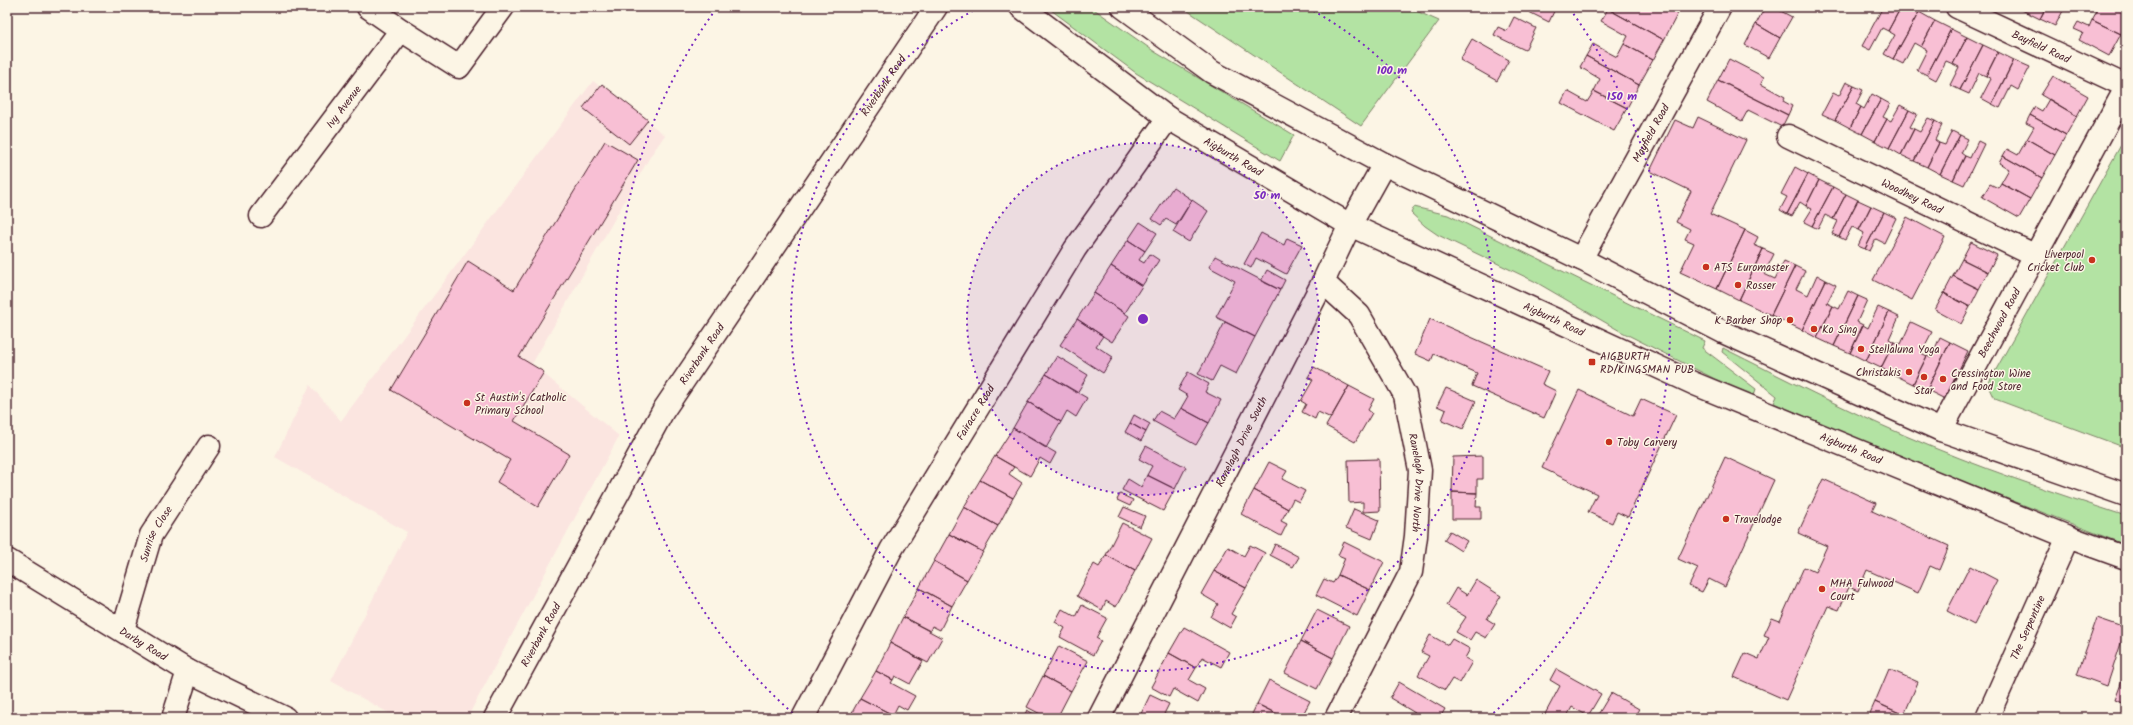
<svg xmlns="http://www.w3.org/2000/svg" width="2133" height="725" font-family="Kalam,sans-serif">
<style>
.built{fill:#fbe5e0}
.green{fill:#b3e3a3;stroke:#7e8167}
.building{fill:#f8bfd4;stroke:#4a1f2b}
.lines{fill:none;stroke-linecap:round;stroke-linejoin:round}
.minor-casing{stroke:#4a1f2b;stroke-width:25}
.trunk-casing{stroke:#4a1f2b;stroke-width:25}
.minor{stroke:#fcf5e5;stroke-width:22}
.trunk{stroke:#fcf5e5;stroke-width:22}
.ring{fill:none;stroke:#7b2cbf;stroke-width:2;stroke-dasharray:2 4}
.poi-dot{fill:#c8321e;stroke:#fcf5e5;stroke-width:1.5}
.labels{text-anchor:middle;stroke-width:3;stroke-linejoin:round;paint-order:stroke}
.street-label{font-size:11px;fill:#4a1f2b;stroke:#fcf5e5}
.poi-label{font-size:11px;fill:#4a1f2b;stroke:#fcf5e5;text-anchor:start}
.centre{fill:#7b2cbf;stroke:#fcf5e5;stroke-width:2}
.ring-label{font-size:12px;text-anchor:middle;font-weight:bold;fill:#7b2cbf;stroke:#fcf5e5;stroke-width:3;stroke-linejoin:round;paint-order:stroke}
</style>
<rect width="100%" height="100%" fill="#fcf5e5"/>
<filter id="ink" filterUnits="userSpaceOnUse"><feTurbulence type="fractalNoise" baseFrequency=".025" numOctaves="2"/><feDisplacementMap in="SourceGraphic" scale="8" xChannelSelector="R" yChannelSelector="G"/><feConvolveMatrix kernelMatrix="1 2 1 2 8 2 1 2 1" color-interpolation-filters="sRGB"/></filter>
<g filter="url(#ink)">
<path class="built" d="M593,81L665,135L651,155L532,364L619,436L467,718H398L331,681L407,532L275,457L310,385L341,421Z"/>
<path class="green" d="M1047,7H1091L1155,52L1294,135L1280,161L1136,73Z
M1182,7H1407L1439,21L1361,126Z
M2126,136V448L1995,399L1988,384Z
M1414,207L1448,215L1705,341L1702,348L1756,389L1754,395L1715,379L1620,331L1534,281L1438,235L1425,226L1411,213Z
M1723,348C1783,378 1844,409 1906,436C1977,467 2052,492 2126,516V545L1898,456L1774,403L1777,396L1722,352Z"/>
<path class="building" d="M1531,7H1556L1549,22L1529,12Z
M1608,7H1667L1678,13L1664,40L1608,9Z
M1667,7H1682L1678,13Z
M1765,7H1773L1792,17L1780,38L1756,24Z
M1883,7H1901L1888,31L1882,28L1870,50L1862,46Z
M1901,7H1909L1919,12L1893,59L1884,54L1895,35L1888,31Z
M2015,7H2026L2024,11Z
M2026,7H2046L2040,19L2024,11Z
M2046,7H2065L2055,26L2040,19Z
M2090,7L2126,8V24L2121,34L2092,20L2097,11Z
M1608,9L1664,40L1653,60L1624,44L1628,36L1601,21Z
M1919,12L1935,21L1921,47L1914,43L1903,64L1893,59Z
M1514,17L1536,28L1525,50L1494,35L1498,27L1507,31Z
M2092,20L2121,34L2109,56L2079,40L2083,33L2074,29L2078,22L2089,27Z
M1935,21L1951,29L1927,75L1917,70L1927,50L1921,47Z
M1756,24L1780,38L1769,58L1745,45Z
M1951,29L1967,37L1953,64L1946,61L1936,80L1927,75Z
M1967,37L1983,45L1960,90L1950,85L1959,67L1953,64Z
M1472,39L1509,60L1497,81L1460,60Z
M1593,44L1617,57L1624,44L1653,60L1639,85L1586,56Z
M1983,45L1998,52L1986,76L1979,73L1969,94L1960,90Z
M1998,52L2014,60L1992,104L1981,98L1991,79L1986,76Z
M1586,56L1639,85L1627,108L1594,91L1600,79L1580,67Z
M1729,59L1764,77L1761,84L1785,97L1783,101L1792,106L1788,115L1718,80Z
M2014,60L2030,67L2018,90L2011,86L2000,108L1992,104Z
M2053,76L2088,96L2077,116L2041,95Z
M1718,80L1788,115L1782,127L1748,110L1742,121L1707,102Z
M1846,82L1854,86L1835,120L1822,114L1833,93L1839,96Z
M602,84L648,120L629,144L583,108Z
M1854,86L1863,90L1856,104L1861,107L1850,128L1835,120Z
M1567,91L1587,102L1594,91L1627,108L1614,131L1561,103Z
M1872,94L1881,99L1862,134L1850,128L1861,107L1864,109Z
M1881,99L1890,104L1883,117L1887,119L1875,141L1862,134Z
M2049,99L2077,116L2066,135L2030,115L2035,107L2042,111Z
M1900,105L1909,110L1889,148L1875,141L1887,119L1891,121Z
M1909,110L1917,114L1910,127L1914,129L1901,155L1889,148Z
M2030,115L2066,135L2055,155L2027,139L2034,127L2026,123Z
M1698,117L1746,140L1710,214L1745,230L1717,289L1680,272L1694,243L1685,239L1690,229L1676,222L1691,191L1650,171L1675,120L1693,128Z
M1928,118L1935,121L1914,161L1901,155L1914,129L1920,132Z
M1935,121L1942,125L1935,140L1939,143L1927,167L1914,161Z
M1952,131L1960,135L1940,174L1927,167L1939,143L1945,145Z
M1960,135L1968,139L1961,153L1965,156L1953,180L1940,174Z
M2027,139L2055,155L2042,178L2003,156L2007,149L2018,155Z
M605,141L638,160L519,357L544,372L514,421L569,454L538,507L497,482L510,460L391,390L468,261L514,290Z
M1978,141L1984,144L1964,185L1953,180L1965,156L1970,158Z
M2003,156L2042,178L2030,199L2001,183L2009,169L1999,163Z
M1795,167L1808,174L1787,214L1780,210L1787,197L1781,194Z
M1808,174L1819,180L1806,206L1800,202L1792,216L1787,214Z
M1819,180L1833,187L1812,226L1804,222L1812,209L1806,206Z
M2001,183L2030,199L2019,218L1982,197L1990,184L1998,188Z
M1173,187L1192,200L1176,225L1166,219L1161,225L1152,219Z
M1833,187L1846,194L1833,219L1825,215L1818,229L1812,226Z
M1846,194L1858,200L1839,237L1832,234L1838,221L1833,219Z
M1192,200L1208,211L1189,242L1173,232Z
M1858,200L1871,206L1859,230L1852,227L1845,240L1839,237Z
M1871,206L1884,212L1865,249L1858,246L1864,233L1859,230Z
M1884,212L1896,218L1884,243L1876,239L1870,251L1865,249Z
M1907,217L1945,237L1912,300L1873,280Z
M1140,222L1157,233L1145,251L1128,240Z
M1745,230L1758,237L1754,245L1763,249L1739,300L1717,289Z
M1261,233L1284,245L1287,238L1302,245L1286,274L1256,258L1251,268L1244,264Z
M1128,240L1145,251L1139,260L1144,263L1150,254L1159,260L1142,286L1111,266Z
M1971,242L1997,255L1988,272L1962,259Z
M1763,249L1774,254L1764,274L1775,279L1784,261L1795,266L1771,315L1739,300Z
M1215,256L1280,290L1255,337L1216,317L1235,281L1209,267Z
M1962,259L1988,272L1979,289L1953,276Z
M1111,266L1142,286L1125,313L1094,293Z
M1795,266L1805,271L1796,289L1808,295L1817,275L1826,280L1802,330L1771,315Z
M1267,270L1285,280L1280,290L1261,281Z
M1953,276L1979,289L1970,307L1944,293Z
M1826,280L1836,285L1827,303L1833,306L1817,338L1802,330Z
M1848,291L1858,296L1834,346L1817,338L1833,306L1839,309Z
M1094,293L1129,316L1112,342L1077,319Z
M1944,293L1970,307L1961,324L1935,310Z
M1858,296L1867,300L1857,322L1863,325L1850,353L1834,346Z
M1878,307L1889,312L1866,361L1850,353L1863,325L1868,328Z
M1889,312L1899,317L1889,339L1894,342L1881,368L1866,361Z
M1077,319L1103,336L1096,346L1113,357L1103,373L1060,345Z
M1430,319L1548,371L1542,384L1556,391L1544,418L1472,386L1477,373L1434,354L1431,361L1415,354Z
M1225,322L1255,337L1236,374L1220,366L1212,381L1198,374Z
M1911,322L1932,332L1921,353L1927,356L1913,384L1881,368L1894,342L1901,344Z
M1940,337L1950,342L1927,390L1913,384L1927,356L1931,358Z
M1950,342L1968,351L1945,399L1927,390Z
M1057,356L1088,375L1077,393L1046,374Z
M1314,367L1349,386L1331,418L1318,412L1315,419L1302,412L1306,404L1301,401L1313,380L1308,377Z
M1188,372L1209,384L1205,392L1221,400L1209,423L1181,408L1188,396L1178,390Z
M1046,374L1087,398L1076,417L1067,411L1061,422L1028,402Z
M1349,386L1374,399L1368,410L1372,413L1355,442L1326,426Z
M1446,388L1476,401L1463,429L1442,420L1446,410L1437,406Z
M1579,390L1633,416L1641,399L1676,415L1628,517L1617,512L1612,523L1588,512L1597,494L1542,468Z
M1028,402L1061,422L1046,448L1013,428Z
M1181,408L1209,423L1196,445L1153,421L1159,411L1174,419Z
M1134,415L1150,424L1146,432L1130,423Z
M1130,423L1146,432L1141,441L1125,432Z
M1013,428L1056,453L1050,464L1040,458L1030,476L995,456Z
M1146,446L1186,467L1175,489L1147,475L1152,466L1139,459Z
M995,456L1014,467L1009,474L1022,483L1013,498L980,480Z
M1483,456V479H1477V493L1452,492L1453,457Z
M1725,457L1774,480L1725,587L1709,579L1702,592L1689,586L1698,568L1678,559Z
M1379,459L1380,511L1363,512V502L1349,503L1348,460Z
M1269,462L1287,471L1282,479L1305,491L1299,502L1293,499L1288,509L1254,490Z
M1147,475L1175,489L1163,511L1122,490L1128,479L1141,487Z
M1823,479L1876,503L1872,511L1949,546L1939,570L1930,566L1918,593L1867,570L1858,591L1849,587L1839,610L1828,606L1786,700L1734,677L1745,653L1759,659L1769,637L1764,635L1772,618L1780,621L1804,567L1815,572L1827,546L1798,533Z
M980,480L1013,498L998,526L964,507Z
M1254,490L1288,509L1281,521L1287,524L1281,536L1241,514Z
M1452,492L1477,493L1476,507H1481V519H1452Z
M1120,494L1133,500L1130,506L1117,500Z
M964,507L998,526L983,552L949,534Z
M1124,507L1145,516L1140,527L1119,517Z
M1354,509L1379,520L1372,539L1346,528Z
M1122,523L1152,538L1135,571L1106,555Z
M1450,531L1467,541L1461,551L1444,540Z
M949,534L983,552L967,580L934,561Z
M1344,542L1384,562L1370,590L1338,575L1345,558L1338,555Z
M1275,544L1299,557L1293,567L1270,555Z
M1250,545L1265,553L1246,588L1214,571L1228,547L1244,556Z
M1106,555L1135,571L1116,607L1106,601L1102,610L1077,596L1094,564L1099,567Z
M934,561L967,580L952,606L919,588Z
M1970,566L1997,580L1974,625L1947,611Z
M1214,571L1246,588L1231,614L1236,617L1230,628L1211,617L1218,604L1201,594Z
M1338,575L1370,590L1357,616L1316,595L1324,579L1333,583Z
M1476,580L1501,596L1487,619L1495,624L1486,638L1475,632L1470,640L1456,632L1466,617L1446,605L1456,588L1467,595Z
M919,588L952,606L940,630L932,626L930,631L903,617Z
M1082,605L1107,618L1096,638L1101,641L1093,655L1060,637L1065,628L1055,622L1062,609L1076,617Z
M1317,610L1349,626L1333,658L1301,641Z
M903,617L942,638L928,663L890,643Z
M2097,618L2126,628L2107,686L2077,675Z
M1184,627L1229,652L1221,667L1202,657L1196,668L1169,653Z
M1430,635L1448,645L1452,639L1470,649L1465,658L1472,662L1460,683L1452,679L1445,690L1418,675L1429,656L1421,652Z
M1301,641L1333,658L1317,689L1285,673Z
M890,643L923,661L910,684L895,676L893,680L876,671Z
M1059,646L1088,661L1071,691L1043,676Z
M1169,653L1196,668L1189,680L1205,689L1198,703L1173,689L1169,697L1151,687Z
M1556,669L1601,694L1588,716L1572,707L1566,718L1544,716L1560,686L1550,680Z
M1889,669L1918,682L1904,715L1875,702Z
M2126,670V704L2115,700Z
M876,671L893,680L891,683L915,696L907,710L898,705L893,715L860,698Z
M1043,676L1071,691L1057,718H1048L1027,707Z
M1269,680L1310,701L1301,718H1285L1257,704Z
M1399,682L1445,709L1440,718H1412L1415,713L1390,698Z
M1611,693L1639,709L1633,718H1596Z
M1150,695L1169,704L1164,714L1173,718H1139Z
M860,698L893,715L898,718H849Z
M1875,702L1904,715L1902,718H1868Z
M1257,704L1285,718H1250Z
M1027,710L1041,718H1023Z"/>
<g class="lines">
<defs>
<g id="minor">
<path id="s1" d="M1957,7L2126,86"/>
<path d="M401,30L459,67L503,7"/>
<path id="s2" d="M1788,136L2036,256"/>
<path id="s3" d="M261,216L401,30L368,7"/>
<path id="s4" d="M1581,259L1720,7"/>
<path id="s5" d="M1323,282L1359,315L1405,395L1420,470L1416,536L1411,572L1336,718"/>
<path id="s6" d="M1941,430L2126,88"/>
<path id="s7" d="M7,560L188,671L285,718"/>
<path id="s8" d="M123,630L151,535L209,446"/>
<path d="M173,718L188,671"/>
<path id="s9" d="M495,718L663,411L936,7"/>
<path id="s10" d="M803,718L891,550L1075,249L1168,118"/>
<path id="s11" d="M1099,718L1323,282L1350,225L1384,164"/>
<path id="s12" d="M1987,718L2068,537"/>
</g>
<g id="trunk">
<path id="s13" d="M1021,7L1168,118L1350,225L1695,384L2068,537L2126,558"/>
<path d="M1123,7L1212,72L1384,164L1581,259L1723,332L1941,430L2126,495"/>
</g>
</defs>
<use href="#minor" class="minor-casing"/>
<use href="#trunk" class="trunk-casing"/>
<use href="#minor" class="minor"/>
<use href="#trunk" class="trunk"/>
</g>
</g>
<circle cx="1143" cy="319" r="176" fill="#7b2cbf" fill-opacity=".12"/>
<g class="ring">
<circle cx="1143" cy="319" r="176"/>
<path d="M1308 8A352 352 0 1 1 978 8"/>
<path d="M797 717A528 528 0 0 1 716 9M1570 9A528 528 0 0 1 1489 717"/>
</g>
<g class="poi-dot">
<circle cx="2092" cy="260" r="4"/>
<circle cx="1706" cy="267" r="4"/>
<circle cx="1738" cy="285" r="4"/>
<circle cx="1790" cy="320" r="4"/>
<circle cx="1814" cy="329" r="4"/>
<circle cx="1861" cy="349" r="4"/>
<rect x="1588" y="358" width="8" height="8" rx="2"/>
<circle cx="1909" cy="372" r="4"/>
<circle cx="1924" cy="377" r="4"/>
<circle cx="1943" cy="379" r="4"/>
<circle cx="467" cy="403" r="4"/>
<circle cx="1609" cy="442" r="4"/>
<circle cx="1726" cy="519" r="4"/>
<circle cx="1822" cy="589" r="4"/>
</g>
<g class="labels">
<g class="street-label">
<text dy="4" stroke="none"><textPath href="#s1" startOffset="93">Bayfield Road</textPath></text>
<text dy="4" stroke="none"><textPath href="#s9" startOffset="743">Riverbank Road</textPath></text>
<text dy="4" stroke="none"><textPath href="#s3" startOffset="137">Ivy Avenue</textPath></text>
<text dy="4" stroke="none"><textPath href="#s4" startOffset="144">Mayfield Road</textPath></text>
<text dy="4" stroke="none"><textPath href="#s13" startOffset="260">Aigburth Road</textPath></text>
<text dy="4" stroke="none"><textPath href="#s2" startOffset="138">Woodhey Road</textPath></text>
<text dy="4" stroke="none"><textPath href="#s13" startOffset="620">Aigburth Road</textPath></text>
<text dy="4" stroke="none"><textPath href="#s6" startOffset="122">Beechwood Road</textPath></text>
<text dy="4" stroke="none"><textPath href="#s9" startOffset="419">Riverbank Road</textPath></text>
<text dy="4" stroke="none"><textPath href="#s10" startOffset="351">Fairacre Road</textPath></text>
<text dy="4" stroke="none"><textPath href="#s11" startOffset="311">Ranelagh Drive South</textPath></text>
<text dy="4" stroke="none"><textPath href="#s13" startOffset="944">Aigburth Road</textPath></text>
<text dy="4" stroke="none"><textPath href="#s5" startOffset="230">Ranelagh Drive North</textPath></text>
<text dy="4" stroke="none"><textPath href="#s8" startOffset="102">Sunrise Close</textPath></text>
<text dy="4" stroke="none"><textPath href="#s12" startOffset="99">The Serpentine</textPath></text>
<text dy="4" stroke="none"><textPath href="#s9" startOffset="95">Riverbank Road</textPath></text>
<text dy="4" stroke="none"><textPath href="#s7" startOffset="160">Darby Road</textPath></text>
</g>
<g class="poi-label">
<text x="2084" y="258" text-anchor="end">Liverpool<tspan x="2084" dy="13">Cricket Club</tspan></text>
<text x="1714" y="271">ATS Euromaster</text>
<text x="1746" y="289">Rosser</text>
<text x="1782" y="324" text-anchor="end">K Barber Shop</text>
<text x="1822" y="333">Ko Sing</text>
<text x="1869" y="353">Stellaluna Yoga</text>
<text x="1600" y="360">AIGBURTH<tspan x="1600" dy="13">RD/KINGSMAN PUB</tspan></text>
<text x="1901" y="376" text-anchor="end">Christakis</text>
<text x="1951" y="377">Cressington Wine<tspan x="1951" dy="13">and Food Store</tspan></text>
<text x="1924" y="394" text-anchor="middle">Star</text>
<text x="475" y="401">St Austin's Catholic<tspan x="475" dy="13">Primary School</tspan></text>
<text x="1617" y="446">Toby Carvery</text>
<text x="1734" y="523">Travelodge</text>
<text x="1830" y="587">MHA Fulwood<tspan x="1830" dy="13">Court</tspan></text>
</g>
</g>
<circle cx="1143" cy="319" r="6" class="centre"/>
<g class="ring-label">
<text x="1392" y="74">100 m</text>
<text x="1622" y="100">150 m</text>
<text x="1267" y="199">50 m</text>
</g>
<rect width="2133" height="725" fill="none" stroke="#fcf5e5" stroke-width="24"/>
<rect x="12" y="12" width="2109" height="701" fill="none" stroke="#4a1f2b" stroke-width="1.5" filter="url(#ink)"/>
</svg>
